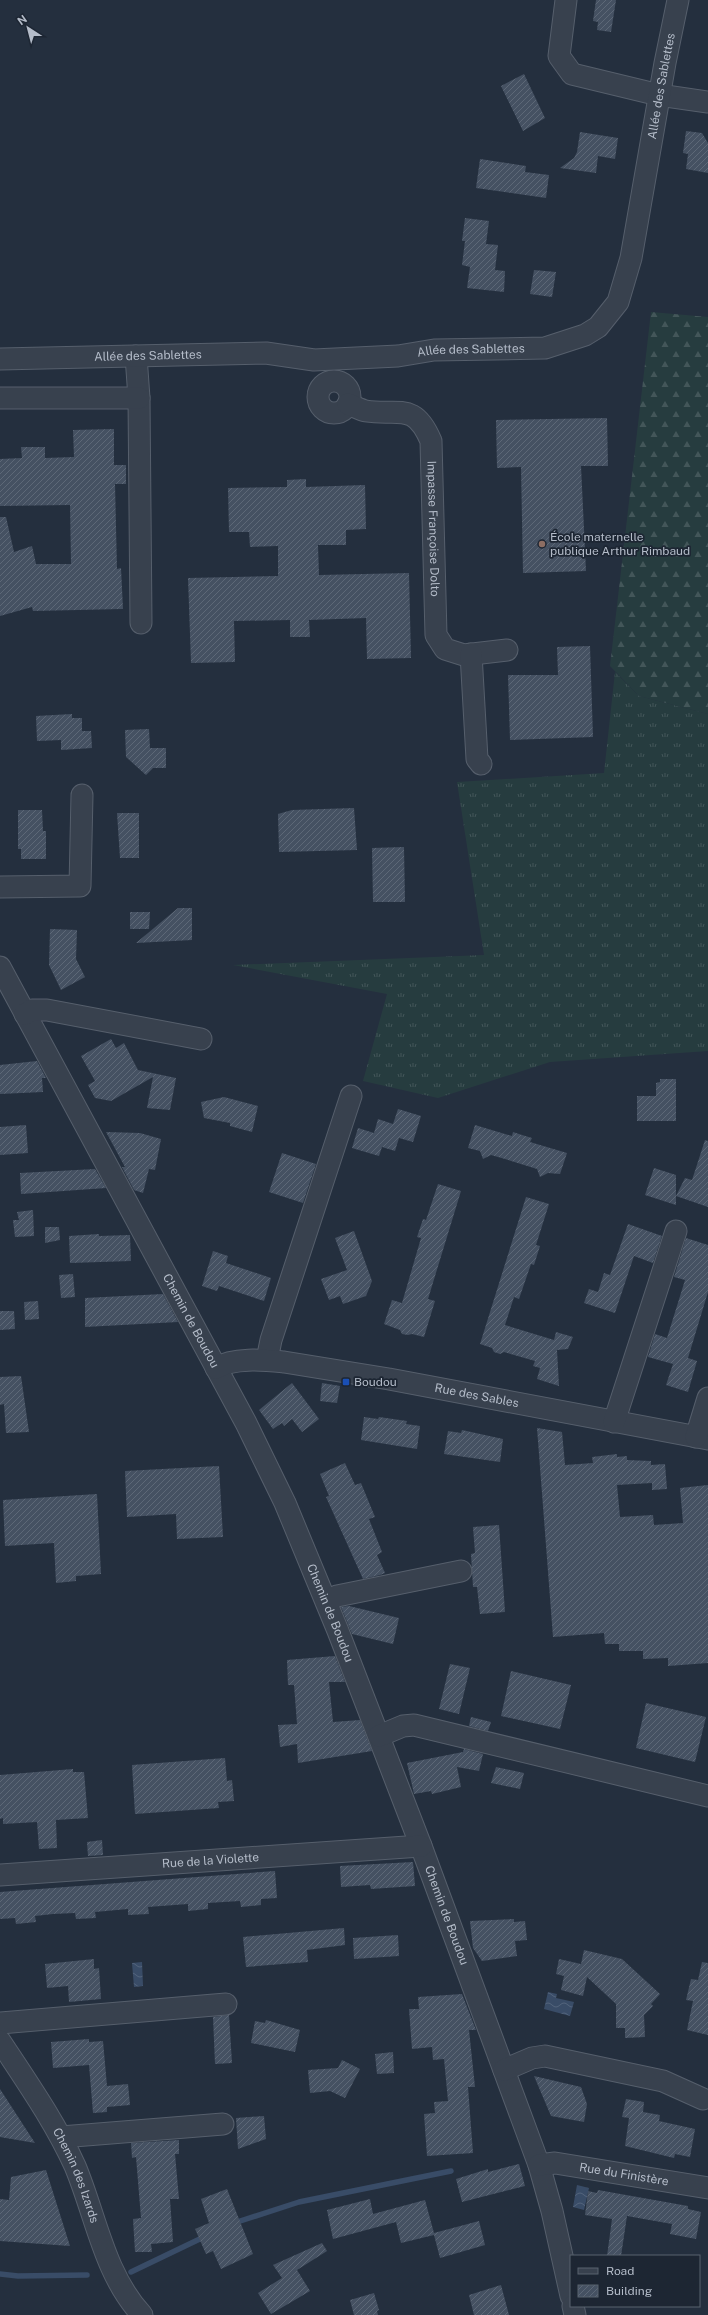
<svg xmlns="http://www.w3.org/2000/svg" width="708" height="2315" font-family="'Public Sans',sans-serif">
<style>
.grass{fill:url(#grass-tufts)}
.forest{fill:url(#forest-firs)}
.water{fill:url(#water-waves)}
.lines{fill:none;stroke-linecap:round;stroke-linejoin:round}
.stream{stroke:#394c67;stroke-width:5.5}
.building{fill:url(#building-hatch)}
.minor-casing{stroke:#565f6c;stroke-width:23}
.minor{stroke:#38414e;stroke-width:21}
.education-dot{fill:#8d6e63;stroke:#1d2633;stroke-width:1.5}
.transit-dot{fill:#1a4fb4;stroke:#1d2633;stroke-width:1.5}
.labels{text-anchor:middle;stroke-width:3.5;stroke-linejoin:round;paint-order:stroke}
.street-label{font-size:12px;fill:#b4bcc9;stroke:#1d2633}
.poi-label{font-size:12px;fill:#b4bcc9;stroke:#1d2633;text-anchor:start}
</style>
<defs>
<pattern id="grass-tufts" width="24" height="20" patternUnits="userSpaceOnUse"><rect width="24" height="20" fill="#263c3f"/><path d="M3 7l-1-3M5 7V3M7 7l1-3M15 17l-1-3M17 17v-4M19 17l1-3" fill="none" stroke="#435659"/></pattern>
<pattern id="forest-firs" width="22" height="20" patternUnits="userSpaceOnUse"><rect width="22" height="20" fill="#263c3f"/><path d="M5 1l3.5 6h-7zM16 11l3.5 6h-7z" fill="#435659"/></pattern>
<pattern id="water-waves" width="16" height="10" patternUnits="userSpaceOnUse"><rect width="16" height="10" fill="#394c67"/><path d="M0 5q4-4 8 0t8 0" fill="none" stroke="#53647b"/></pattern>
<pattern id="building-hatch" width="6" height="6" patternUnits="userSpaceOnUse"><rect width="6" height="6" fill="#455162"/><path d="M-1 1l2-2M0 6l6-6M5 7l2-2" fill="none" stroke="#5d6877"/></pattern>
</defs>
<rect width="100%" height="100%" fill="#242f3e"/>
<path class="grass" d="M615,672L639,696L708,714V1051L550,1062L438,1098L363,1081L387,994L233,965L484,955L457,782L604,773Z"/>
<path class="forest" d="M651,312L708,317V714L639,696L610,666Z"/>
<path class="water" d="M142,1962L143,1986L134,1987L132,1963Z
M548,1992L557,1994L556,1998L574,2002L570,2016L544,2009Z
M577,2185L589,2188L584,2210L573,2207Z"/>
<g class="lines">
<path class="stream" d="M234,2223L299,2202L451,2171
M131,2272L206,2236
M0,2274L18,2276L87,2275"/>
</g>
<path class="building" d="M596,0H616L611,32L597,30L598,22L593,21Z
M524,74L545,118L523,131L501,86Z
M686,131L702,133L708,143V173L686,169L688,154L683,153Z
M580,132L618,138L615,159L598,156L596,173L560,168L574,158L577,152Z
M480,159L526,166L525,172L549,175L546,198L476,188Z
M465,218L489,221L486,244L498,245L495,270L505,271L504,292L467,288L470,267L462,265L465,241H462Z
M534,270L556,272L552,297L530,294Z
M607,418L608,466H581L586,571L523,573L521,467L497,468L496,420Z
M114,429V465H126V484H115L117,569L121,568L123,609L33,611L32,607L0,616V517H6L14,552L32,546L36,564H71L70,505L0,506V459L22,458L21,447H45V458L74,457L73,430Z
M306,479V487L365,485L366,529L346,530V545H318L319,575L409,573L411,658L367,659L366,618L309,620L310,637H290V620L234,621L235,662L191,663L188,578L278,576V546L250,547L249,532H229L228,488L287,487V480Z
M590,646L593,737L510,740L508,675H558L557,647Z
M72,714V718H82V731H91L92,748L61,750V740L37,741L36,716Z
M149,729L150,748H166V768H153L146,775L126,757L125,730Z
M354,808L357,850L279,852L278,814L292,810Z
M18,810H42L43,831H46V859H21V849H18Z
M117,813H139V858H120Z
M404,847L405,902H373L372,848Z
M178,908H192V940L136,943Z
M130,912H150L149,929H130Z
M50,929L77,930L76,959L85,977L61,990L49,965Z
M111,1039L116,1048L124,1043L138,1070L176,1078L170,1110L147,1108L153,1077L111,1101L95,1098L88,1085L95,1081L81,1056Z
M37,1061L46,1078H42L43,1092L0,1094V1065Z
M660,1079H676V1121H637V1096H656V1083L660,1082Z
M224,1097L258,1106L252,1132L230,1126V1123L204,1118L201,1102Z
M398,1109L421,1116L413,1142L399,1138L395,1151L382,1147L379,1156L352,1148L358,1128L374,1133L378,1119L393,1124Z
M26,1125L28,1153L0,1155V1127Z
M475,1125L512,1136L513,1132L522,1135L532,1138L530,1142L567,1153L560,1174L548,1173L540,1177L537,1169L505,1159L491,1155L483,1159L480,1151L468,1148Z
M106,1132L140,1133L161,1139L155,1170L149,1169L143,1193L134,1190L122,1167H125Z
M705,1140L708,1141V1207L676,1196L685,1178L692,1180Z
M282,1153L316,1164L303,1203L269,1192Z
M654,1168L676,1175V1205L645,1195Z
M95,1169L106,1188L21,1194L20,1173Z
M438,1184L461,1191L428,1299L435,1301L424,1337L412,1334L408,1335L402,1334L400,1330L384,1324L392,1300L402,1303L421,1238L417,1237L423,1219L426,1220Z
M526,1197L549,1204L536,1245L540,1246L534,1265L531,1264L519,1299L514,1297L505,1325L554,1340L556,1332L573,1337L568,1349L557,1350L559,1386L537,1379L540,1368L533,1366L535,1361L504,1352L500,1354L494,1352L492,1348L480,1344Z
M33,1210L34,1236L15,1237L13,1220H19L17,1212Z
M628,1224L662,1236L653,1263L634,1256L615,1313L584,1303L589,1289L598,1292L604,1273L610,1275Z
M45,1227H59L60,1240L45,1243Z
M354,1231L372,1281L366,1296L343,1304L340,1296L329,1300L321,1279L347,1270L335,1238Z
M99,1234V1236L130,1235L131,1261L70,1263L69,1236Z
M686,1238L708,1245V1292L688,1358L697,1361L688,1392L666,1385L673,1364L648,1357L655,1334L667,1338L685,1280L674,1277Z
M213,1251L228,1256L226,1263L271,1278L264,1301L219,1286L217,1291L202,1286Z
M73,1274L75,1297L61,1298L59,1275Z
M163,1294L178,1322L85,1327V1298Z
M38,1301L39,1319L25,1320L24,1302Z
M0,1311H14L15,1329L0,1330Z
M21,1376L29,1432L6,1433L4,1404L0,1405V1377Z
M292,1383L319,1419L302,1432L292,1419L284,1426L282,1423L273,1429L259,1410Z
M322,1383L340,1386L337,1403L320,1401Z
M364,1417L378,1419L379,1417L407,1421L406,1424L420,1426L417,1449L361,1440Z
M537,1428L562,1432L565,1465L593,1463L592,1457L617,1454V1457L627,1456V1460L651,1461V1465L665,1464L667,1489L652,1490V1483L617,1485L620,1517L653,1515L654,1525L683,1523L680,1488L708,1485V1663L668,1666V1658L643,1659V1651H619V1644H605L604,1633L553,1637Z
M462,1430L503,1439L500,1462L444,1454L448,1431L461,1433Z
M345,1463L355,1485L361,1483L375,1517L369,1519L382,1552L377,1555L385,1573L380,1575L363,1579L326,1497L329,1496L320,1474Z
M219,1466L223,1537L177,1539L176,1514L127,1517L125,1471Z
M97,1494L101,1574L76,1576V1581L56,1583L54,1543L5,1546L3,1500Z
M499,1525L505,1612L480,1614L477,1587H473L471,1554L475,1553L473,1527Z
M349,1606L399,1618L393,1644L352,1634L341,1607Z
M335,1656L345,1682H329L333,1722L360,1720L372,1751L298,1763L297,1744L280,1747L278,1725L297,1724L294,1685H288L287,1660Z
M450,1664L470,1668L459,1714L439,1709Z
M511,1671L571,1685L560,1729L501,1716Z
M646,1703L706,1717L695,1762L636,1748Z
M471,1717L491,1722L488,1731L469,1726Z
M464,1749L483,1754L479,1771L457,1767L461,1787L432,1794L431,1791L414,1794L407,1763L463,1752Z
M225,1758L227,1781L232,1780L234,1801L218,1802L219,1808L135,1814L132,1765Z
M496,1767L524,1773L520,1789L491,1783Z
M73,1769V1772H84L88,1818L56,1820L57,1848L39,1849L37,1822L3,1824V1818L0,1819V1775Z
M102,1840L103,1855L88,1856L87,1842Z
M413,1862L415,1886L371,1889L370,1885L341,1887L340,1866Z
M275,1871L277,1898L261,1899V1905L241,1907L240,1901L208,1903V1909L188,1911V1904L148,1907L149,1914L128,1915V1909L95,1912L96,1918L76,1919L75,1913L53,1914L35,1916L36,1922L16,1924L15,1918L0,1919V1892Z
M514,1919V1922L525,1921L527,1940L515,1941L517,1956L482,1961L473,1948L470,1921Z
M344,1928L345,1945L307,1950L308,1962L246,1967L243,1937Z
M398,1935L399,1956L354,1959L353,1938Z
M584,1950L622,1959L660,1994L651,2004L653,2006L644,2015L645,2037L625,2038V2028H616V2004L587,1977L583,1996L561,1990L564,1976L556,1974L559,1959L581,1964Z
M94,1959V1969L99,1968L101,1999L69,2002L68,1986L47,1988L45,1964Z
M702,1962L708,1963V2035L687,2030L693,2001L686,2000L691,1979L698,1980Z
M462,1994L476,2030H469L475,2087H468L473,2153L427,2156L424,2114L435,2113L434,2102L448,2101L444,2059L433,2060L432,2047L412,2049L409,2009H419L418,1997Z
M229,2015L232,2063L215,2064L213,2017Z
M266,2020L300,2030L295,2052L251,2043L255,2021L265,2023Z
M89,2039V2042L103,2041L107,2086L128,2084L130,2105L107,2107V2112L93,2113L89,2065L53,2068L51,2042Z
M393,2052L394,2073L377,2074L375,2054Z
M342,2060L360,2069L345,2098L330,2091L310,2093L308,2070L338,2068Z
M534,2076L581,2087L587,2104L584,2122L551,2116Z
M0,2089L35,2143L0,2137Z
M626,2099L644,2102L643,2112L660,2115L659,2121L695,2129L690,2157L675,2154L674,2158L625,2146L629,2118L622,2117Z
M264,2116L266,2139L238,2149L236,2118Z
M179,2140V2154H175L179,2199H170L173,2242L151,2244L152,2252H135L133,2219L141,2218L136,2157L132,2158L131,2143Z
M519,2164L525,2186L462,2202L456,2179L488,2169V2172Z
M46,2170L70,2246L0,2241V2199L9,2200L11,2177Z
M227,2189L253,2254L221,2269L213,2251L206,2254L195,2229L209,2223L201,2199Z
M598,2190L688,2206V2209L701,2212L696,2239L670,2234L672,2224L627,2216L621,2256H607L612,2219L585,2215L588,2191L597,2193Z
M370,2199L373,2214L425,2200L434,2233L479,2221L485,2245L440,2258L434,2235L401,2243L396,2222L333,2239L327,2210Z
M322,2243L327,2251L297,2270L310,2291L271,2314L258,2293L282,2278L273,2265Z
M501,2285L509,2315H474L469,2295Z
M374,2293L379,2310L377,2311L378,2315H354L350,2300Z"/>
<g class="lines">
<defs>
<g id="minor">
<path d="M566,0L559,56L572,74L659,95L708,102"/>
<path d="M136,356L139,398L141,623"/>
<path id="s1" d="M0,359L266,353L314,360L398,356L434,350L545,348L585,335L598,327L618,302L631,258L665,63L678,0"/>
<circle cx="334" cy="397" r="16"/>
<path d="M0,398H139"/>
<path id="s2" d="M348,404C354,406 360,410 366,411C399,416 414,401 431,441L436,635L445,649L464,655L507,650"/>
<path d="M471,654L477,759L481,764"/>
<path d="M0,887L80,886L82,795"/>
<path id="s3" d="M0,967L246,1423L285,1503L338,1631L421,1846L539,2165L552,2211L571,2296"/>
<path d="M25,1014L32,1010H47L201,1039"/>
<path d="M267,1360L271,1340L351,1096"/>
<path id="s4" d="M216,1368C234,1357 263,1360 284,1362L389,1379L708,1439"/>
<path d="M614,1422L676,1231"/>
<path d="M696,1437L708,1398"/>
<path d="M326,1601L337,1596L461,1571"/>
<path d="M379,1736L403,1726L414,1725L708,1796"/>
<path id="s5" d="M0,1875L421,1846"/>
<path d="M0,2023L226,2004"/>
<path id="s6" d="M0,2041C27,2082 55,2122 75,2166C96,2216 104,2274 142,2315"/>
<path d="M504,2070L532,2058L545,2056L663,2081L703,2099"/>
<path d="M61,2137L223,2124"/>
<path id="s7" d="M539,2165L555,2163L708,2188"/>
<path d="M573,2306L575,2315"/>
</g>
</defs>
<use href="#minor" class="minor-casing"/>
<use href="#minor" class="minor"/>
</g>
<circle class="education-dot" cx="542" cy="544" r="4"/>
<rect class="transit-dot" x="342" y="1378" width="8" height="8" rx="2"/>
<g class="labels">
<g class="street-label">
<text dy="4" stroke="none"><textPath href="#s1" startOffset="856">Allée des Sablettes</textPath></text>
<text dy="4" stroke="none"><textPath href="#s1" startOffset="472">Allée des Sablettes</textPath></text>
<text dy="4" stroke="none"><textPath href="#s1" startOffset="148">Allée des Sablettes</textPath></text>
<text dy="4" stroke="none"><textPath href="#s2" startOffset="186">Impasse Françoise Dolto</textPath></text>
<text dy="4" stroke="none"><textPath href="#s3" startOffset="402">Chemin de Boudou</textPath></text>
<text dy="4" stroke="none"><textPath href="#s4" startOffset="265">Rue des Sables</textPath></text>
<text dy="4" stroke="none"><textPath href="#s3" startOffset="726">Chemin de Boudou</textPath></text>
<text dy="4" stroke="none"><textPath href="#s5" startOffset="211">Rue de la Violette</textPath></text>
<text dy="4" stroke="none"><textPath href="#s3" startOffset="1050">Chemin de Boudou</textPath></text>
<text dy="4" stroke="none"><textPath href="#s7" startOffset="86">Rue du Finistère</textPath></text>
<text dy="4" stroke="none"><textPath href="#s6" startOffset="155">Chemin des Izards</textPath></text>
</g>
<g class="poi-label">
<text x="550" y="541">École maternelle<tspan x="550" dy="14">publique Arthur Rimbaud</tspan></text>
<text x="354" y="1386">Boudou</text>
</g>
</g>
<rect x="570" y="2255" width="130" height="52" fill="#1d2633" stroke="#59626f"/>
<rect x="578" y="2268" width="20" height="6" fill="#38414e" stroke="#59626f"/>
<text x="606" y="2275" font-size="12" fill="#b4bcc9">Road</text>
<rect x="578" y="2285" width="20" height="12" fill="url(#building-hatch)" stroke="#59626f"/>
<text x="606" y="2295" font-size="12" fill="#b4bcc9">Building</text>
<g transform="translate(28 28) rotate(324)" stroke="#1d2633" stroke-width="3" paint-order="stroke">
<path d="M0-3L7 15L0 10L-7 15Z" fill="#b4bcc9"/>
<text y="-6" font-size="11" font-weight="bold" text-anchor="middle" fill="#b4bcc9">N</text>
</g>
</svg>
